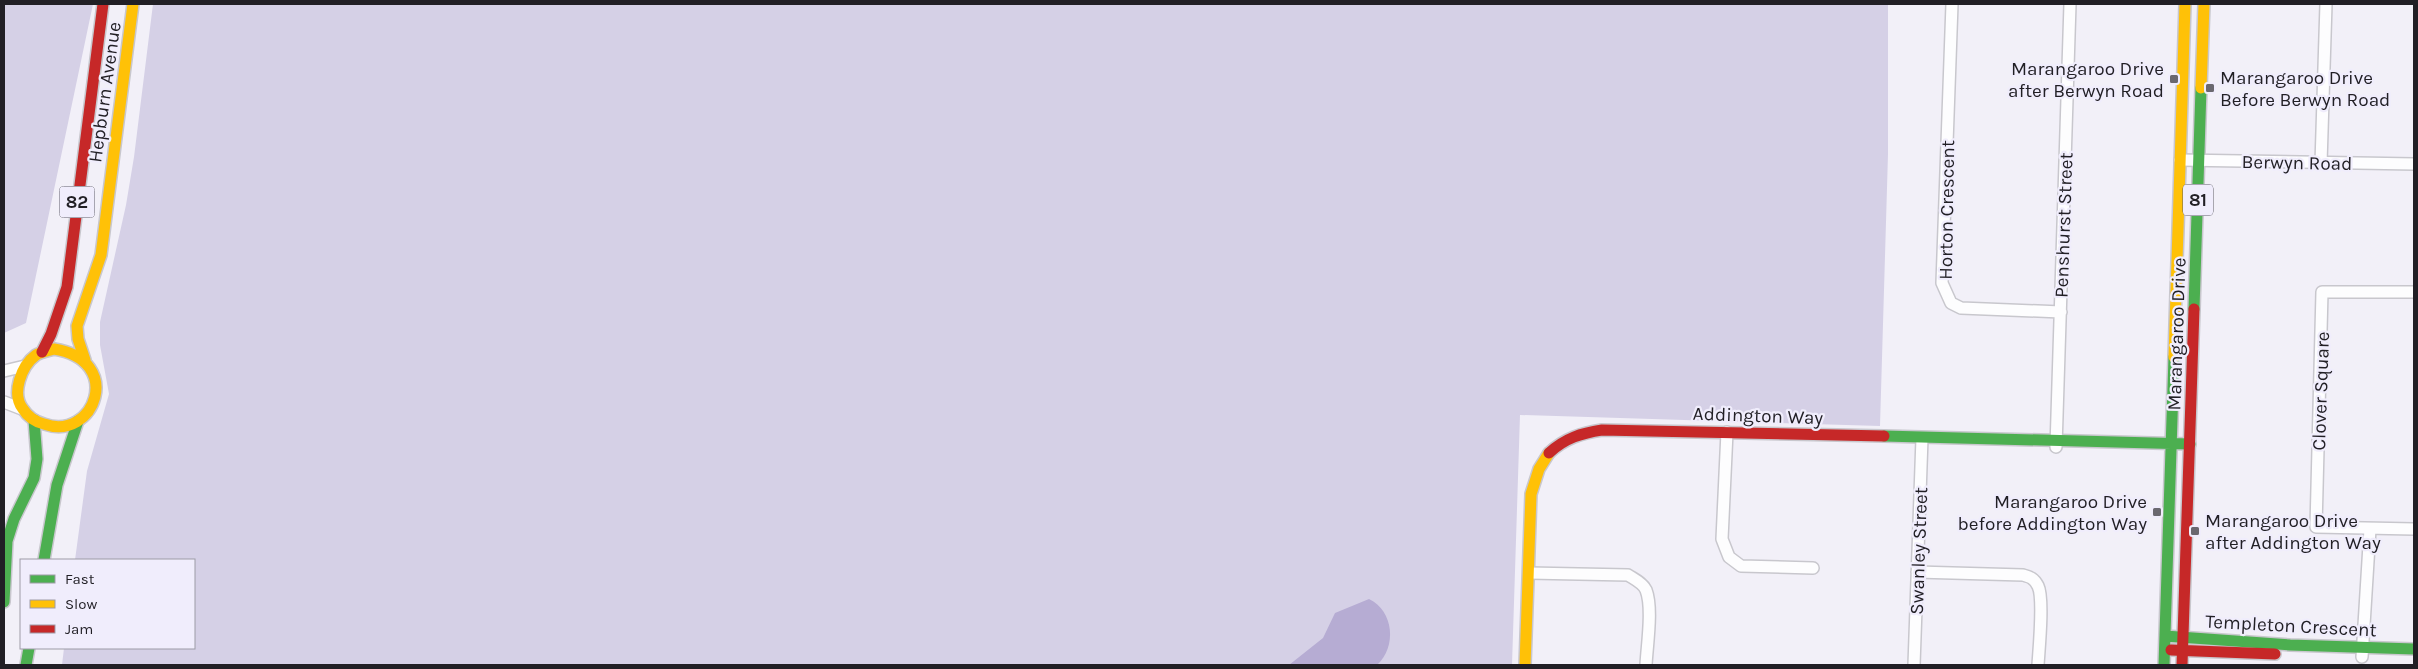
<svg xmlns="http://www.w3.org/2000/svg" width="2418" height="669" font-family="Karla,sans-serif">
<style>
.green{fill:#d5d0e6}
.water{fill:#b6acd3}
.lines{fill:none;stroke-linecap:round;stroke-linejoin:round}
.street-casing{stroke:#c8c7cd;stroke-width:14}
.fast-casing{stroke:#c8c7cd;stroke-width:14}
.slow-casing{stroke:#c8c7cd;stroke-width:14}
.jam-casing{stroke:#c8c7cd;stroke-width:14}
.street{stroke:#fdfdfe;stroke-width:11}
.fast{stroke:#4caf50;stroke-width:11}
.slow{stroke:#ffc107;stroke-width:11}
.jam{stroke:#c62828;stroke-width:11}
.poi-dot{fill:#6a686f;stroke:#f0edfc;stroke-width:2}
.labels{text-anchor:middle;stroke-width:4.5;stroke-linejoin:round;paint-order:stroke}
.shield{fill:#f0edfc;stroke:#5f5d66;stroke-width:1}
.shield-label{font-size:18px;font-weight:bold;fill:#211f25}
.poi-label{font-size:19px;fill:#211f25;stroke:#f0edfc;text-anchor:end}
.street-label{font-size:19px;fill:#211f25;stroke:#f0edfc}
</style>
<rect width="100%" height="100%" fill="#f2f0f8"/>
<path class="green" d="M4,4H93L26,323L4,333Z
M153,4H1888V154L1880,426L1520,415L1512,665H62L64,648H194V560H75L87,471L109,394L100,345V322L126,205L134,157Z"/>
<path class="water" d="M1369,599C1394,611 1397,647 1377,665H1289L1323,638L1335,613Z"/>
<g class="lines">
<defs>
<path id="street" d="M1952,4L1942,283L1951,303L1961,308L2061,312
M2180,160L2414,164
M2321,163L2326,4
M2414,292H2322L2316,527L2414,529
M4,371L25,366
M4,402L22,409
M1727,432L1722,539L1729,557L1741,566L1813,568
M2056,447L2070,4
M1917,572L2023,575C2030,577 2034,578 2038,586C2044,598 2039,649 2038,665
M1529,573L1628,575C1634,579 1643,583 1646,590C1653,608 1647,645 1646,665
M2362,657L2370,529
M1914,665L1922,438"/>
<path id="fast" d="M2194,309L2201,88
M1884,436L2190,444
M44,560L57,485L78,421
M4,602L7,541L14,519L34,478L37,459L34,420
M2165,636L2290,645L2414,649
M26,665L29,648
M2164,665L2174,357"/>
<path id="slow" d="M2201,88L2204,4
M54,349C125,360 95,442 44,424C36,422 28,417 23,409C11,394 21,366 36,355C41,352 48,351 54,349Z
M2174,357L2185,4
M85,360L78,339L77,326L101,255L133,4
M1525,665L1531,494L1539,469L1549,453"/>
<path id="jam" d="M42,352L51,334L67,287L103,4
M1549,453C1565,438 1582,433 1602,430L1884,436
M2171,650L2275,654
M2182,665L2194,309"/>
</defs>
<use href="#street" class="street-casing"/>
<use href="#fast" class="fast-casing"/>
<use href="#slow" class="slow-casing"/>
<use href="#jam" class="jam-casing"/>
<use href="#street" class="street"/>
<use href="#fast" class="fast"/>
<use href="#slow" class="slow"/>
<use href="#jam" class="jam"/>
</g>
<g class="poi-dot">
<rect x="2169" y="74" width="10" height="10" rx="2.5"/>
<rect x="2205" y="83" width="10" height="10" rx="2.5"/>
<rect x="2152" y="507" width="10" height="10" rx="2.5"/>
<rect x="2190" y="526" width="10" height="10" rx="2.5"/>
</g>
<g class="labels">
<g class="shield">
<rect x="2183" y="184.5" width="30" height="31" rx="4"/>
<rect x="59.5" y="186.5" width="35" height="31" rx="4"/>
</g>
<g class="shield-label">
<text x="2198" y="206">81</text>
<text x="77" y="208">82</text>
</g>
<g class="poi-label">
<text x="2164" y="75">Marangaroo Drive<tspan x="2164" dy="22">after Berwyn Road</tspan></text>
<text x="2220" y="84" text-anchor="start">Marangaroo Drive<tspan x="2220" dy="22">Before Berwyn Road</tspan></text>
<text x="2147" y="508">Marangaroo Drive<tspan x="2147" dy="22">before Addington Way</tspan></text>
<text x="2205" y="527" text-anchor="start">Marangaroo Drive<tspan x="2205" dy="22">after Addington Way</tspan></text>
</g>
<g class="street-label">
<text transform="translate(104 92) rotate(-82)" y="7">Hepburn Avenue</text>
<text transform="translate(2297 162) rotate(1)" y="7">Berwyn Road</text>
<text transform="translate(1946 210) rotate(-89)" y="7">Horton Crescent</text>
<text transform="translate(2063 225) rotate(-88)" y="7">Penshurst Street</text>
<text transform="translate(2176 334) rotate(-88)" y="7">Marangaroo Drive</text>
<text transform="translate(2320 391) rotate(-88)" y="7">Clover Square</text>
<text transform="translate(1758 415) rotate(2)" y="7">Addington Way</text>
<text transform="translate(1918 551) rotate(-88)" y="7">Swanley Street</text>
<text transform="translate(2291 625) rotate(3)" y="7">Templeton Crescent</text>
</g>
</g>
<rect width="2418" height="669" fill="none" stroke="#211f25" stroke-width="10"/>
<rect x="20" y="559" width="175" height="90" fill="#f0edfc" stroke="#9d9ba6"/>
<rect x="30" y="575" width="25" height="8" fill="#4caf50" stroke="#9d9ba6"/>
<text x="65" y="584" font-size="15" fill="#211f25">Fast</text>
<rect x="30" y="600" width="25" height="8" fill="#ffc107" stroke="#9d9ba6"/>
<text x="65" y="609" font-size="15" fill="#211f25">Slow</text>
<rect x="30" y="625" width="25" height="8" fill="#c62828" stroke="#9d9ba6"/>
<text x="65" y="634" font-size="15" fill="#211f25">Jam</text>
</svg>
